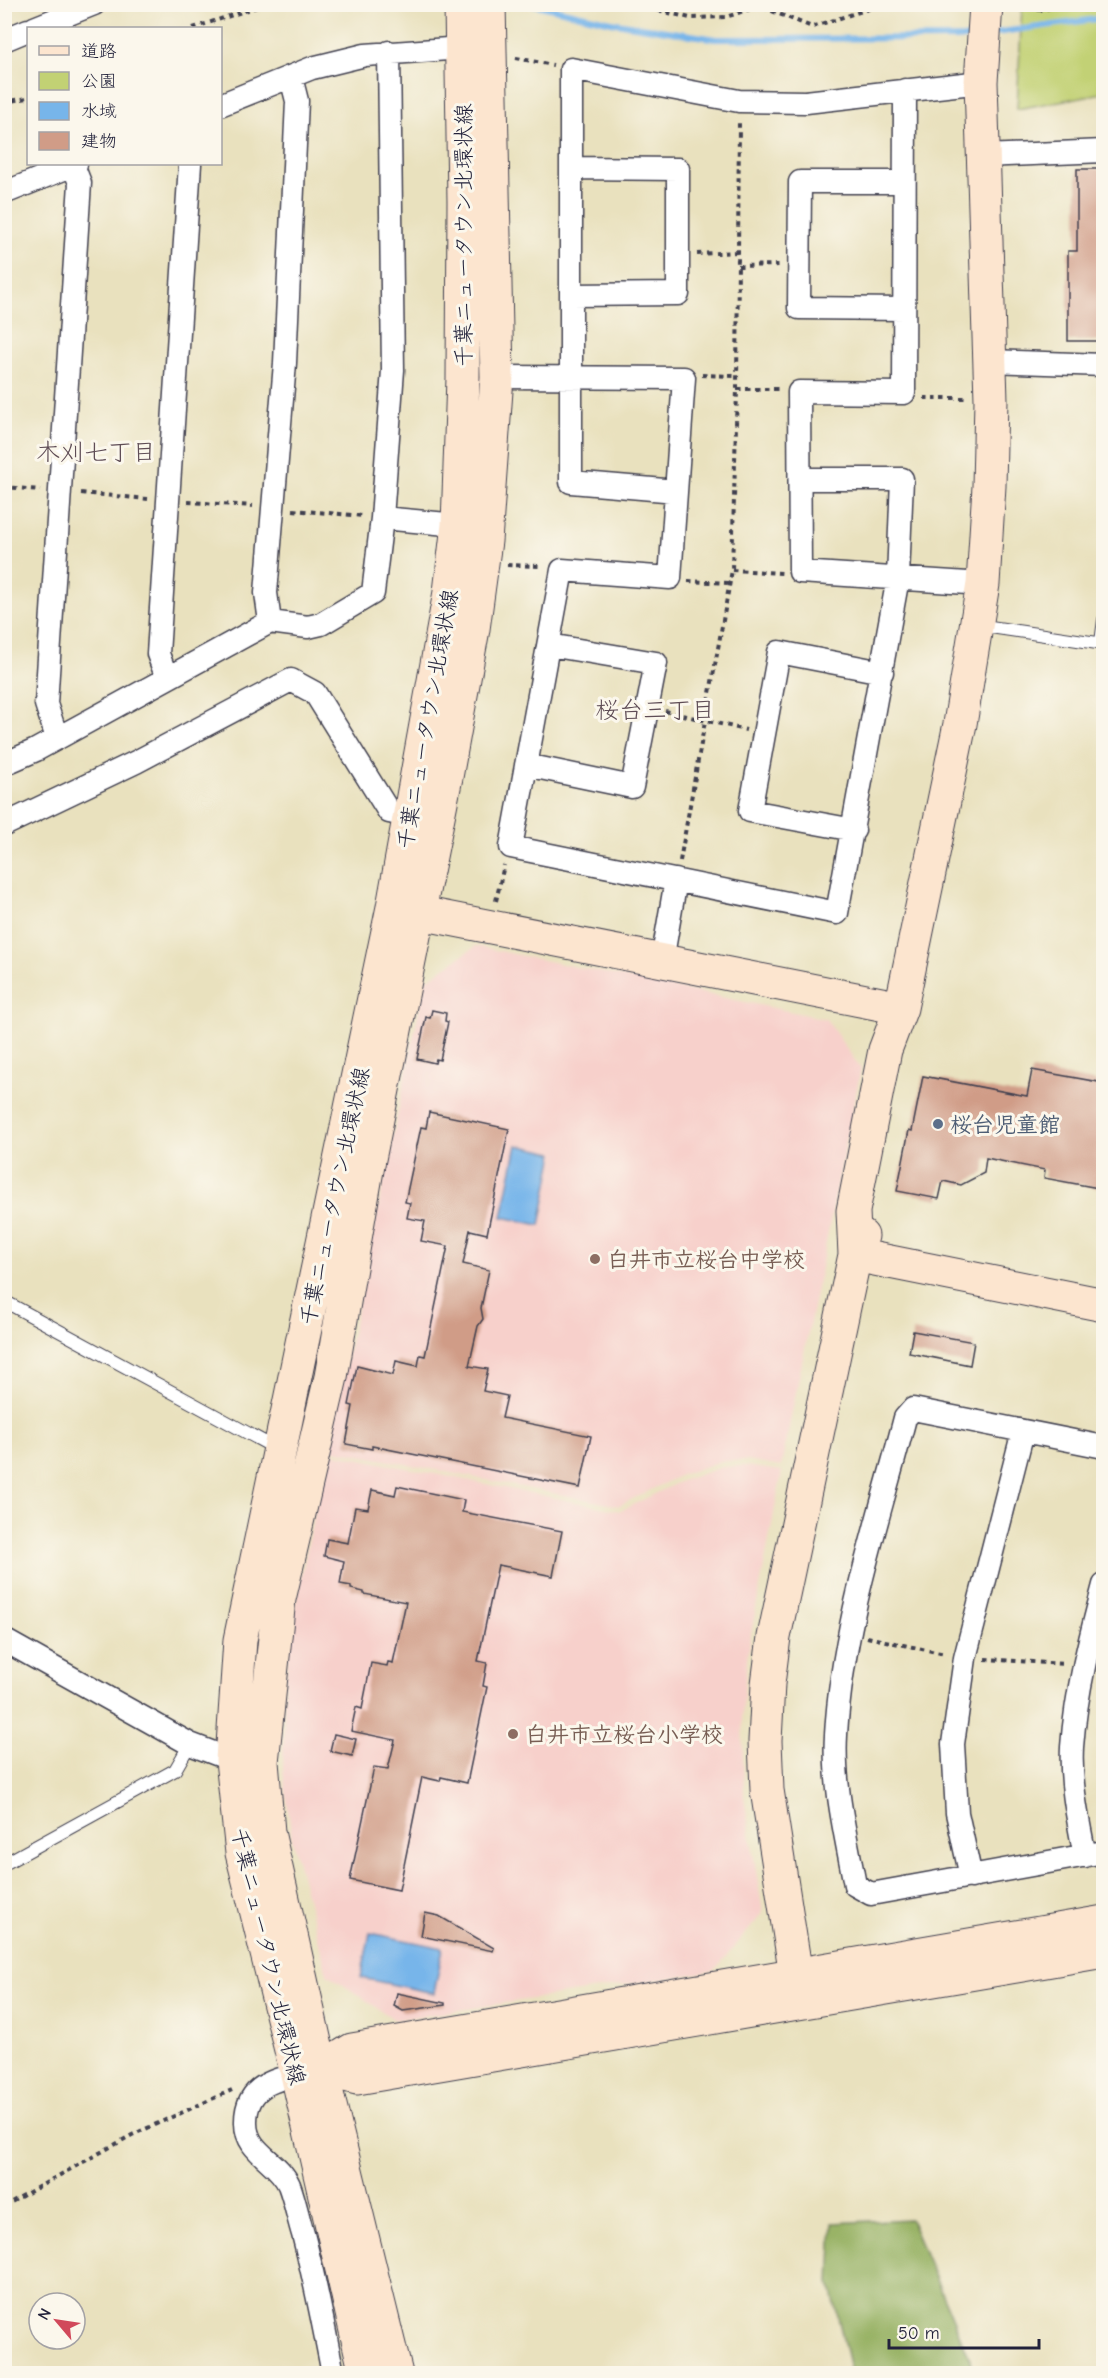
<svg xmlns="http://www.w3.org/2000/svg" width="1108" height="2378" font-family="'Comic Neue','Klee One',sans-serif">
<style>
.built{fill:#f7d0cb}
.green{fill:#c2d174;stroke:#727a58;stroke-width:1.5}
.forest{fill:#99b366;stroke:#5e6a50;stroke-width:1.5}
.water{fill:#77b5ea;stroke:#4c6c92;stroke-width:1.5}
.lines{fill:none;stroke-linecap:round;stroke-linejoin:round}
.stream{stroke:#77b5ea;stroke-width:6}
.building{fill:#d09c87}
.lane-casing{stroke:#403f4f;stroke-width:14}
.street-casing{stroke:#403f4f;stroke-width:25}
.secondary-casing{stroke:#403f4f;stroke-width:35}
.path{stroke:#403f4f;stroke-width:4;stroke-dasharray:4.5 4.5;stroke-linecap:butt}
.lane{stroke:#fff;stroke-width:12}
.street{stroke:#fff;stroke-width:22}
.secondary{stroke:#fce5cf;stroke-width:33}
.service-dot{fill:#5c6f8a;stroke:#fbf7ec;stroke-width:2}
.education-dot{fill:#8d6e63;stroke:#fbf7ec;stroke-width:2}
.labels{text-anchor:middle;stroke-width:6;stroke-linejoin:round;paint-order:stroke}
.street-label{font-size:22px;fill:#22223b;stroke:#fbf7ec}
.service-label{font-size:22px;font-weight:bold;fill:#4e5e75;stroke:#fbf7ec;text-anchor:start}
.education-label{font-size:22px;font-weight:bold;fill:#785e54;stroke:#fbf7ec;text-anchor:start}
.neighbourhood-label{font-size:24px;fill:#5f4d56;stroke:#fbf7ec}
</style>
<rect width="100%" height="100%" fill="#fbf7ec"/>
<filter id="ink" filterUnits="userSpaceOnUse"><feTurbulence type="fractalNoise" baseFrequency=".0167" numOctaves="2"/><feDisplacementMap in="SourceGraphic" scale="12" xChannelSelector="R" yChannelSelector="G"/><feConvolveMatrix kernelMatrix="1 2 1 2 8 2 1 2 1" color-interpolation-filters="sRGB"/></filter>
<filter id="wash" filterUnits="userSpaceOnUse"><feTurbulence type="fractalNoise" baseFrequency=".008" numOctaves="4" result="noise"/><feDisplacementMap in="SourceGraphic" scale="24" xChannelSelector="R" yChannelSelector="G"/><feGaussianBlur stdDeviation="1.35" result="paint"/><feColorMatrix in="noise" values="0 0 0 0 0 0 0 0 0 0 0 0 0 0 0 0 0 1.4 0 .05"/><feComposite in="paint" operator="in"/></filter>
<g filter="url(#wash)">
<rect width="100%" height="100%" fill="#e9e1be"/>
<path class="built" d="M476,946L826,1019L861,1069L781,1467L747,1461H721L681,1475L618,1506L328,1449L425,981Z
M327,1452L620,1511L681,1481L722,1467L745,1466L782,1471L748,1650L742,1716L744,1797L763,1913L714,1971L395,2020L327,1974L292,1840L283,1772L284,1698L291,1625Z"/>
<path class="green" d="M1022,5H1103V93L1017,109Z"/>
<path class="forest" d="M910,2219L976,2373H851L830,2283L833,2223Z"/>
<path class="water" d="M517,1145L554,1153L540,1225L502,1217Z
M370,1933L443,1948L434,1993L361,1978Z"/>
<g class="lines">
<path class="stream" d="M532,4L616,23L716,39L964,38L975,36
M994,33L1104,18"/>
</g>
<g id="blocks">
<path class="building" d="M1077,169H1104V341H1068V251H1077Z
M432,1010L446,1013L445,1021L448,1022L440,1060L436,1059L435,1063L417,1059L426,1017L430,1018Z
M1032,1070L1104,1083V1189L1044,1178L1045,1170L986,1158L984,1173L961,1185L943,1181L939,1199L897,1191L909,1130L912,1131L923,1076L1027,1096Z
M429,1112L509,1129L487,1234L470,1230L463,1264L489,1270L481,1308L483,1319L478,1326L469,1366L488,1369L483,1391L507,1396L502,1418L591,1436L580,1488L372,1446V1449L346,1444L353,1406L349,1405L357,1366L393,1375L396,1361L418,1366L420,1355L425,1356L448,1246L421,1241L425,1221L407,1218L410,1203L405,1202L421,1127L426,1128Z
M913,1331L974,1342L970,1365L909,1353Z
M397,1486L464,1500L462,1512L562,1531L553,1576L498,1565L478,1661L487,1663L483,1686L487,1687L467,1783L441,1777L440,1781L422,1777L399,1890L350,1880L374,1767L388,1769L395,1740L351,1731L356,1707L362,1709L371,1663L387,1666L388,1662L393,1663L406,1602L364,1594V1592L351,1589V1586L340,1584L344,1561L324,1556L327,1539L348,1543L355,1507L368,1509L372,1490L395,1495Z
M334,1734L356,1739L352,1756L330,1751Z
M425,1913L439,1916L494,1948L493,1951L421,1936Z
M397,1993L445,2003V2005L403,2011L394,2006Z"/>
</g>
</g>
<g filter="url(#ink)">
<use href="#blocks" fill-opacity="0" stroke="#403f4f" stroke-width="1.5"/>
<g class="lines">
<defs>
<path id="lane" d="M977,625L1104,644
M1101,642L1104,620
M4,1301L277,1449
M4,1864L175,1770L190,1744"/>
<path id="street" d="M34,28L94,4
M4,40L28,30
M905,90L904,393L799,392L800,572L983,584
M220,105L312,68L365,55L462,48
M984,156L1104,151
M4,193L76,164
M572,295L678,294V169L572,168
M904,309L799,308L800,182H904
M990,361L1104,365
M497,377L684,378L670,578L562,570L511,847L837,913L898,578L902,479H800
M676,491L571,482V69L739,101L806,102L981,82
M382,518L458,525
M270,622L266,593L285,363L297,101L291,77
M167,678L158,654L190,164
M57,738L46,704L80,183L73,165
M4,764L36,750L270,622L308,627L321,624L373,593L382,518L393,370L389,52
M526,765L632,787L656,663L549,645
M4,825L136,762L291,680L315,693L389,812L409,816
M854,830L750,811L779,652L882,672
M662,961L676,880
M1104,1447L913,1409L905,1418C878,1522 842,1627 836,1735C833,1784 846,1837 855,1885L871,1894L1104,1852
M4,1640L190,1744L232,1760L245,1761
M1085,1856C1078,1820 1070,1783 1072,1747C1076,1691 1090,1638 1104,1585
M971,1877L957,1813L953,1744L965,1658L1023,1431
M310,2072C279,2078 245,2083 246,2123C246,2153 278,2160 289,2185C295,2201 298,2218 303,2234C315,2280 324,2327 333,2374"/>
<path id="secondary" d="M400,909L901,1008
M855,1255L853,1211L885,1050L901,1008L960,724L983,584L989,486L991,400L981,82L986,4
M855,1255L1104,1305
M796,1975L767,1790L765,1741L768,1684L774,1637L855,1255L862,1236
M321,2069L352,2050L1104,1922
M321,2069L357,2078L1104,1951
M366,2374L297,2074L242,1853L232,1760L240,1640L393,907L450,592L458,525L463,378L464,202L461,4
M396,2374L321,2069L268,1832L262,1762L279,1599L331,1377L368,1164L446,777L473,629L485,541L497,377L489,4"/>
</defs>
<use href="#lane" class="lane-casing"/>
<use href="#street" class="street-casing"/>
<use href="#secondary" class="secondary-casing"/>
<path class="path" d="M632,4L690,18L726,17L759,6L812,27L884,4
M948,4L962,6
M1011,5L1040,10L1065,5H1104
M193,28L266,4
M516,58L553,65
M4,102L28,98
M697,254L738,252
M738,266L780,265
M702,375L737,376
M737,389H781
M924,398H967
M4,487L40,490
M81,493L148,499
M188,502L253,506
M293,510L363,516
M507,565L541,566
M732,570L782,573
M688,581L729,583
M665,711L746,730
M680,861L732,570L737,389L739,120
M496,901L504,865
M867,1637L945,1654
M985,1659L1064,1664
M4,2206L132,2135L232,2090"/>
<use href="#lane" class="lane"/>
<use href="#street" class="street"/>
<use href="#secondary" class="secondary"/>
</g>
</g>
<circle class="service-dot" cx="938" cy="1124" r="6"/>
<g class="education-dot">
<circle cx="595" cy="1259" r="6"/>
<circle cx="513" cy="1734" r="6"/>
</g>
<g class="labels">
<g class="street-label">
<text transform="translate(463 235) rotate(-90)" y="8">千葉ニュータウン北環状線</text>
<text transform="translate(427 719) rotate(-80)" y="8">千葉ニュータウン北環状線</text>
<text transform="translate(334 1196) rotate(-78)" y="8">千葉ニュータウン北環状線</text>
<text transform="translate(269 1956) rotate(77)" y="8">千葉ニュータウン北環状線</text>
</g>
<g class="service-label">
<text x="950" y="1132">桜台児童館</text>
</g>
<g class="education-label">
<text x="607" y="1267">白井市立桜台中学校</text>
<text x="525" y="1742">白井市立桜台小学校</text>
</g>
<g class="neighbourhood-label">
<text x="96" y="460">木刈七丁目</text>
<text x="655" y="718">桜台三丁目</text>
</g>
</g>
<rect width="1108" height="2378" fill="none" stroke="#fbf7ec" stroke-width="24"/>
<rect x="27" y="27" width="195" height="138" fill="#fbf7ec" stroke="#a4a2a5" stroke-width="1.5"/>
<rect x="39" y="46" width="30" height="9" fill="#fce5cf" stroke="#a4a2a5" stroke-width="1.5"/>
<text x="81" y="57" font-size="18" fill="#22223b">道路</text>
<rect x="39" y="72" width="30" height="18" fill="#c2d174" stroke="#a4a2a5" stroke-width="1.5"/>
<text x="81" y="87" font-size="18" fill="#22223b">公園</text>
<rect x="39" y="102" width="30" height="18" fill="#77b5ea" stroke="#a4a2a5" stroke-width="1.5"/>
<text x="81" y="117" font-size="18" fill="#22223b">水域</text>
<rect x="39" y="132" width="30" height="18" fill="#d09c87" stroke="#a4a2a5" stroke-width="1.5"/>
<text x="81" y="147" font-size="18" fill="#22223b">建物</text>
<g transform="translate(57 2321) rotate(299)"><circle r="28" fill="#fbf7ec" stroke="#a4a2a5" stroke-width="1.5"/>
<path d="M0-4.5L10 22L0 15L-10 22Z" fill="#d1495b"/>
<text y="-9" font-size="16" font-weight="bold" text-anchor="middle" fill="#22223b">N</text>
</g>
<path d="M889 2339v9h150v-9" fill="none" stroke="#22223b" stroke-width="3"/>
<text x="898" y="2339" font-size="18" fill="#22223b" stroke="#fbf7ec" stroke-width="4.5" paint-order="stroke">50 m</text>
</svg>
